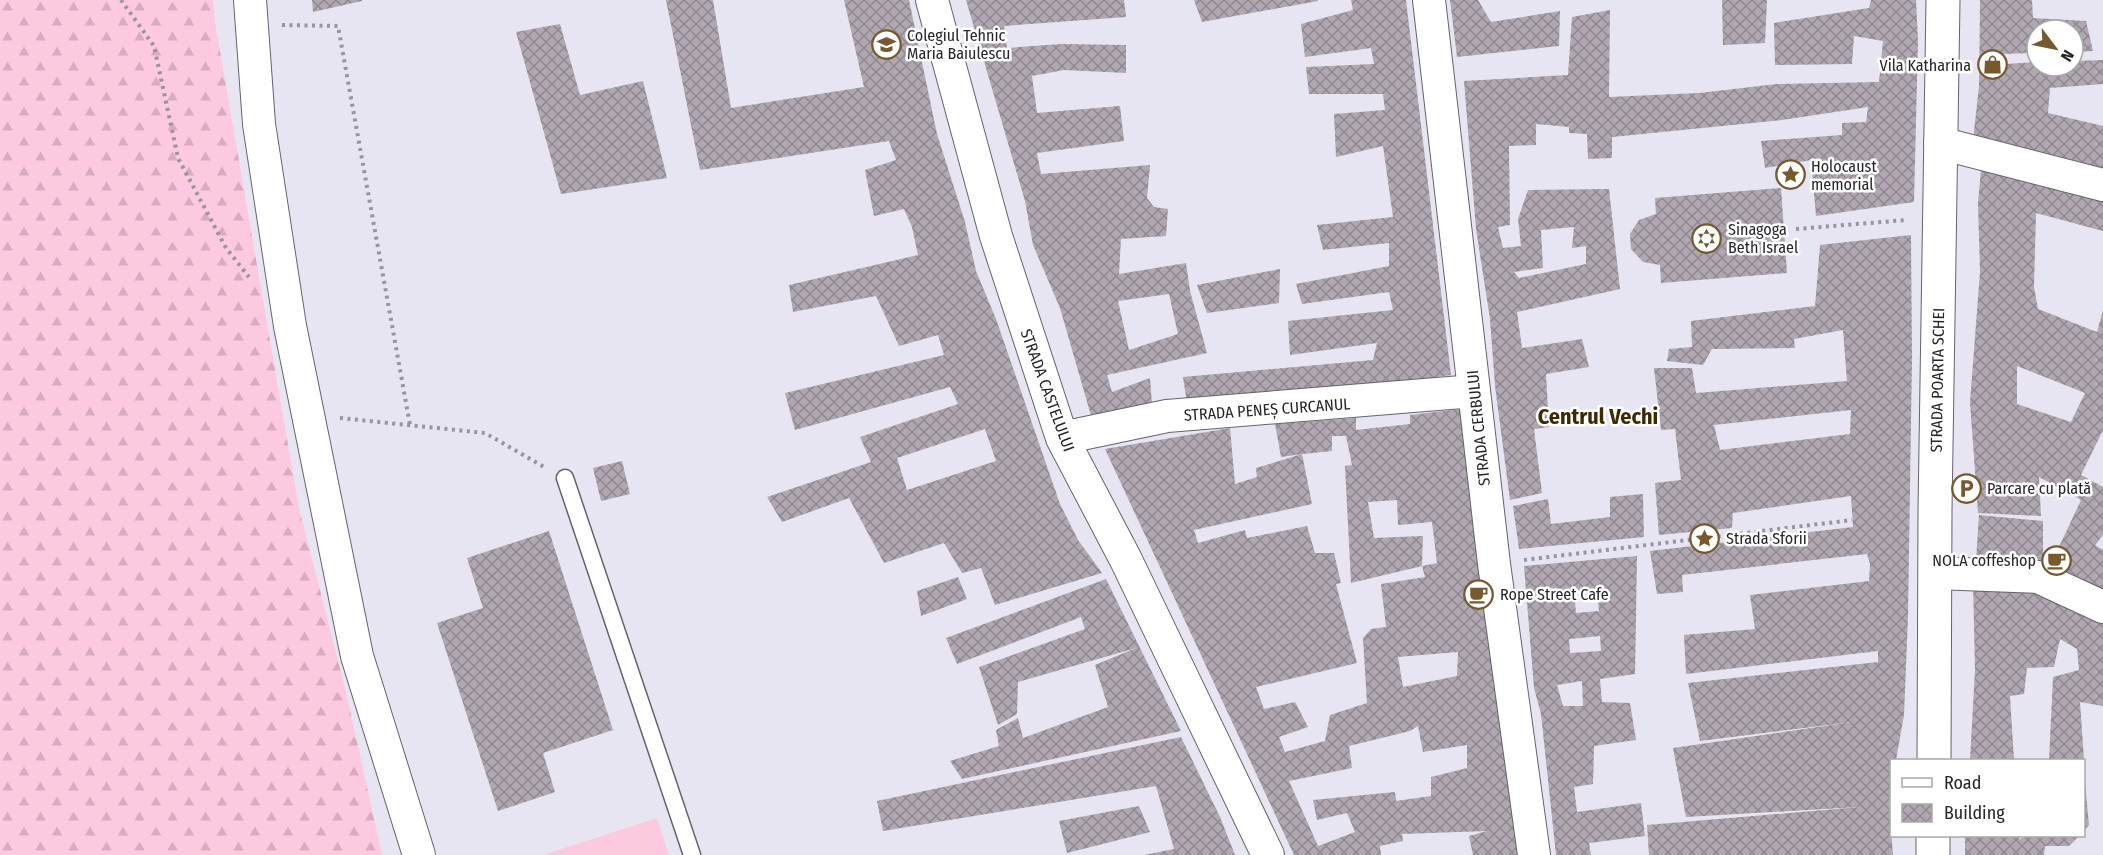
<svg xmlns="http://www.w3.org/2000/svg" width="2103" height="855" font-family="'Fira Sans Condensed',sans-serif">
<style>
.forest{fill:url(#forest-firs)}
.garden{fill:#fcc9df}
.building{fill:url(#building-cross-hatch);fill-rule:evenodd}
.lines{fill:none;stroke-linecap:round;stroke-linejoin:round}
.lane-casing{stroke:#65636e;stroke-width:19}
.street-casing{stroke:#65636e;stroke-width:34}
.secondary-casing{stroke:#65636e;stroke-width:35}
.path{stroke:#96949e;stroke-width:4;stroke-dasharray:3 4.5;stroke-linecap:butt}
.lane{stroke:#fff;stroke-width:16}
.street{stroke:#fff;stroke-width:32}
.secondary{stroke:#fff;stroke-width:33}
.labels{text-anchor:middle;stroke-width:5;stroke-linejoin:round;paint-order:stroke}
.poi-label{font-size:16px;fill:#26252a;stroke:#fff;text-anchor:start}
.street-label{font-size:16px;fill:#26252a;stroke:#fff}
.district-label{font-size:22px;font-weight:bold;fill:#3f2903;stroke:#fff}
</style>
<defs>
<pattern id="forest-firs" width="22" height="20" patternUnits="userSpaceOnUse" patternTransform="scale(1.5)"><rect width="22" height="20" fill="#fcc9df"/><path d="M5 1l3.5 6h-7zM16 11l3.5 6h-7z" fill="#d8acc0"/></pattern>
<pattern id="building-cross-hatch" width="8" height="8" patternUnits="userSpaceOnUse" patternTransform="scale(1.5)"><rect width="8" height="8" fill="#b0a7b1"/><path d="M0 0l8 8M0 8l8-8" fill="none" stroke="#8f8890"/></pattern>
</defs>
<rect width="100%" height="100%" fill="#e8e5f2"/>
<path class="forest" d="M0,0H213L215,22L299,508L346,692L382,855H0Z"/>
<path class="garden" d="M657,818L669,855H543Z"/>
<path class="building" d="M312,0H362V1L313,12Z
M666,0H713L731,108L864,87L844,0H909L937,134L965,222L976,271L996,319L1060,504L1078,540L1102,573L995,605L981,568L962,573L944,543L884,563L849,498L782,522L767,497L871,462L860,437L958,404L950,387L795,430L785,393L944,355L938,335L899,346L876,296L793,312L789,285L918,255L912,227L904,209L874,216L865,170L896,160L889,141L700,170ZM985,429L996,461L907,490L897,458Z
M966,0H1124L1126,17L1004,26L1007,48L1061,44L1126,45V73L1064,70L1032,76L1037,113L1120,106L1124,141L1037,153L1041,174L1150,165L1147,198L1154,207L1168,209L1166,236L1121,239L1119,274L1186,263L1190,291L1207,353L1107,375L1112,392L1150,378L1152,404L1092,419L1060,308L1033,245L1025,201ZM1169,294L1178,334L1129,350L1118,301Z
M1194,0H1318V1L1202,22Z
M1351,0H1406L1451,375L1305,396L1187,403L1183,377L1373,360L1377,343L1290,355L1288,321L1393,310L1389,292L1302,304L1296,284L1389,266V243L1323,250L1317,225L1393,217L1383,146L1336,157L1334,114L1385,110L1383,94H1309L1306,67L1374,64L1371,48L1305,57L1301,24L1353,10Z
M1450,0H1478L1491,22L1560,11L1559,46L1457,57Z
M1722,0H1767L1765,43L1723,45Z
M1871,0H1916L1918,41L1914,202L1816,216L1811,160L1765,168L1761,141L1842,135V123L1866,122L1868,107L1782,120L1612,137V158L1588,159L1587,134L1569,133V127L1536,124V145L1509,146L1510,225L1498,227L1503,248L1521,246L1518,219L1528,190L1609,189L1620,289L1517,312L1522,348L1582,339L1589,367L1546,374L1549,427L1534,429L1542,493L1510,500L1495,386L1490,319L1476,229L1464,81L1568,75L1572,17L1610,10L1609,97L1699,93L1777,84L1879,82L1883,41L1854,36L1852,64L1775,65L1774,23L1869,8ZM1574,227L1572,248L1586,246V264L1519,278L1514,272L1543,268L1541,230Z
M1980,0H2032L2033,18L2086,21L2093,51L2073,52V30H2037V53L2001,54L2005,64L2037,62V66H2073V61L2103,60V84L2050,88L2048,113L2103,126V175L1973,140L1979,86Z
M560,24L580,95L643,81L667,178L561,194L516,32Z
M1981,169L2103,193V231L2036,213L2034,287L2038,309L2097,332L2103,310V430L2081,475L2103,487V535L2095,545L2103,550V589L2051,564L2081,500L2039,477L2041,516L1978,513L1970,402L1980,272L1978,203ZM2017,366L2085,393L2071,422L2017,404Z
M1781,188L1787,273L1661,283L1660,265L1643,262L1631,249L1630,234L1639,220L1656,214L1655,198Z
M1911,235L1912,359L1908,617L1904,715L1896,760H1892L1889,805L1893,855H1649L1647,825L1859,807L1686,817L1673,748L1852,722L1700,741L1688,683L1878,662V651L1686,674L1684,635L1755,629L1750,595L1869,581L1870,564L1867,554L1682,575L1683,592L1657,594L1650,551L1853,527L1851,496L1733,513L1732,528L1659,535L1655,483L1681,480L1675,429L1661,430L1654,368H1692L1696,393L1847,381L1843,330L1794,339L1795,348L1712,349L1703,365L1667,361L1669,349L1692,347L1691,321L1815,306L1820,245ZM1851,410L1850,434L1720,450L1714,425Z
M1280,269L1279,303L1207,313L1197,285Z
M1461,409L1522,855H1473L1469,836L1487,831L1402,834L1403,841L1380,846L1381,855H1294L1105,449L1230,428L1235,484L1257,477L1256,468L1302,454L1312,504L1194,530L1198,543L1245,530L1247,538L1307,526L1315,553H1334L1341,583L1336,584L1357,663L1256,687L1264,709L1295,702L1308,727L1279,737L1285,752L1325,741L1330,715L1367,703L1363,638L1371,629L1386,627L1381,584L1425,577L1422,566L1437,563L1432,522L1398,525L1397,500L1368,502L1374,538L1423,536L1422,566L1351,583L1345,466L1352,465L1346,436H1332V451L1303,454L1281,457L1275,424L1356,418V430L1410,424V415ZM1458,652L1457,676L1403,687L1398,657ZM1418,726L1423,752L1467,745V768L1431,777V796L1396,801L1395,792L1313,800L1317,820L1347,813L1355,832L1318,846L1289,781L1352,768L1349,746L1410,731Z
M622,461L630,494L601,501L593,468Z
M1643,494L1644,537L1519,549L1513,506L1548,499L1551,524L1610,517V497Z
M1979,515L2043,521V566L1976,560Z
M549,531L613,730L543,753L555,792L498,811L437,623L483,608L467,558Z
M1637,556L1635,674L1600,679L1602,702L1630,703L1636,740L1594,746L1593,784L1574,787L1577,812L1641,803L1645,836L1589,843L1591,855H1556L1541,714L1534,688L1524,566ZM1597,589L1599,611L1576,613L1574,591ZM1600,636L1601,651L1570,653L1569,639ZM1582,681L1583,706H1563L1557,685Z
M958,577L967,599L921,616L917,591Z
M1106,579L1181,731L962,779L950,761L999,746L996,730L1018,718L1023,738L1108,707L1095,665L1136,648L1018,682L1017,714L998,725L979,667L1085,629L1081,617L957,664L946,638Z
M1973,583L2054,594L2103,622V706L2080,702L2084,760H2049L2053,677L2079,670L2077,649L2060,639L2054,667L2027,668L2024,694L2010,696L2014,760H1970L1975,670Z
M1181,737L1220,817L1235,855H1144L1174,849L1156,786L883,831L877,801Z
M2084,772L2089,825L2084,831Z
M1139,806L1150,832L1067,853L1059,821Z
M1965,836H2019V839L2029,836H2079L2069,846H2045L2044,855H1965Z"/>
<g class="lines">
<defs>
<path id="lane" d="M565,478L692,855"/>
<path id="street" d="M250,0L259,124L290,326L357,656L419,855
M932,0L996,236L1062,438L1126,560L1268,855
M1429,0L1494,564L1534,855
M1940,143L2103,185
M1062,438L1167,416L1474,391
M1935,573L2038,577L2103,607"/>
<path id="secondary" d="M1934,760L1935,510L1943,0
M1933,855V836"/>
</defs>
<use href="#lane" class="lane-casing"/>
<use href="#street" class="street-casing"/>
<use href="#secondary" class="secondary-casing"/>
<path class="path" d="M121,0L154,46L178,158L226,248L249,277
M282,25L338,26L410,425
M1796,229L1906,220
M340,418L485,433L544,467
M1524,560L1852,520"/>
<use href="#lane" class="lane"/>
<use href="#street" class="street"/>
<use href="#secondary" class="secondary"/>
</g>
<defs>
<symbol id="school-ring" viewBox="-11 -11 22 22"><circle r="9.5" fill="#fff" stroke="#77592d" stroke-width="1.5"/><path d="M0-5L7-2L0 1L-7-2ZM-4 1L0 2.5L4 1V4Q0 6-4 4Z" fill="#77592d"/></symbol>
<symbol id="shop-ring" viewBox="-11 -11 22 22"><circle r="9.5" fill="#fff" stroke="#77592d" stroke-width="1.5"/><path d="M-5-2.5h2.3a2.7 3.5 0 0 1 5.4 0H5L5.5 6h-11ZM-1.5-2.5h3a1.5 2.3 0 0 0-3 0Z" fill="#77592d"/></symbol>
<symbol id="sight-ring" viewBox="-11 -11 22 22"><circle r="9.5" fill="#fff" stroke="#77592d" stroke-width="1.5"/><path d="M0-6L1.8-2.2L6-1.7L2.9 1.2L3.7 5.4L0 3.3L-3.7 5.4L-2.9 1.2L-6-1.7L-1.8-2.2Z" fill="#77592d"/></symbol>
<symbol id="synagogue-ring" viewBox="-11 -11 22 22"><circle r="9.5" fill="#fff" stroke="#77592d" stroke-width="1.5"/><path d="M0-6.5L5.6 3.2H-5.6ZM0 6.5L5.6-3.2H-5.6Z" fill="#77592d"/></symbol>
<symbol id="parking-ring" viewBox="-11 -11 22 22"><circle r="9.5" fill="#fff" stroke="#77592d" stroke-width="1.5"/><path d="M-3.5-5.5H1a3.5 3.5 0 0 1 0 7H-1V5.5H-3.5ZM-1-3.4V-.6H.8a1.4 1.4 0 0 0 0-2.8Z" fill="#77592d"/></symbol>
<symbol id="cafe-ring" viewBox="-11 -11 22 22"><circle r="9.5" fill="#fff" stroke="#77592d" stroke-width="1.5"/><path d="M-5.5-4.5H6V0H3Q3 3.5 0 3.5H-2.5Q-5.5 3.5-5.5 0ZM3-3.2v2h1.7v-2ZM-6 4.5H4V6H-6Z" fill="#77592d"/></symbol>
</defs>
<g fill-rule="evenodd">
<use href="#school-ring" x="870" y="28" width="33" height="33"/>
<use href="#shop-ring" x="1976" y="48" width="33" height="33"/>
<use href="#sight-ring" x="1774" y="158" width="33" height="33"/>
<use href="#synagogue-ring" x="1690" y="222" width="33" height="33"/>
<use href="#parking-ring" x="1950" y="472" width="33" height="33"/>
<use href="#sight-ring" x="1688" y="522" width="33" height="33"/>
<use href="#cafe-ring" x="2040" y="544" width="33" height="33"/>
<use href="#cafe-ring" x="1462" y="578" width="33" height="33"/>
</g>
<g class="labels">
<g class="poi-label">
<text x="907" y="41">Colegiul Tehnic<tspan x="907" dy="18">Maria Baiulescu</tspan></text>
<text x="1971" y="71" text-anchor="end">Vila Katharina</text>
<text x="1811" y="172">Holocaust<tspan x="1811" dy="18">memorial</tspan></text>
<text x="1728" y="235">Sinagoga<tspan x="1728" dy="18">Beth Israel</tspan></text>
<text x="1987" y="494">Parcare cu plată</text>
<text x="1726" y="544">Strada Sforii</text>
<text x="2036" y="566" text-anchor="end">NOLA coffeshop</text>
<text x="1500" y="600">Rope Street Cafe</text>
</g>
<g class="street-label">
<text transform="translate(1937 380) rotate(-89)" y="6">STRADA POARTA SCHEI</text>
<text transform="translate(1048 390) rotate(70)" y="6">STRADA CASTELULUI</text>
<text transform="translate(1267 409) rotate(-4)" y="6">STRADA PENEȘ CURCANUL</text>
<text transform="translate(1478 428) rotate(-96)" y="6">STRADA CERBULUI</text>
</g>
<g class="district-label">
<text x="1598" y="424">Centrul Vechi</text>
</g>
</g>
<rect x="1890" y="759" width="195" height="78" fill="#ffffff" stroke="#a8a8aa" stroke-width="1.5"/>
<rect x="1902" y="778" width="30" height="9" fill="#ffffff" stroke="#a8a8aa" stroke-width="1.5"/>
<text x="1944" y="789" font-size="18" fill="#26252a">Road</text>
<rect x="1902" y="804" width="30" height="18" fill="url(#building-cross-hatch)" stroke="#a8a8aa" stroke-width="1.5"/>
<text x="1944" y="819" font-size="18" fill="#26252a">Building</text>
<g transform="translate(2055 48) rotate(122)"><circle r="28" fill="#ffffff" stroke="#a8a8aa" stroke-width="1.5"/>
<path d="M0-4.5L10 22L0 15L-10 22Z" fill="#77592d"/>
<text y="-9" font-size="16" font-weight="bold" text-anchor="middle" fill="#26252a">N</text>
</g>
</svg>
